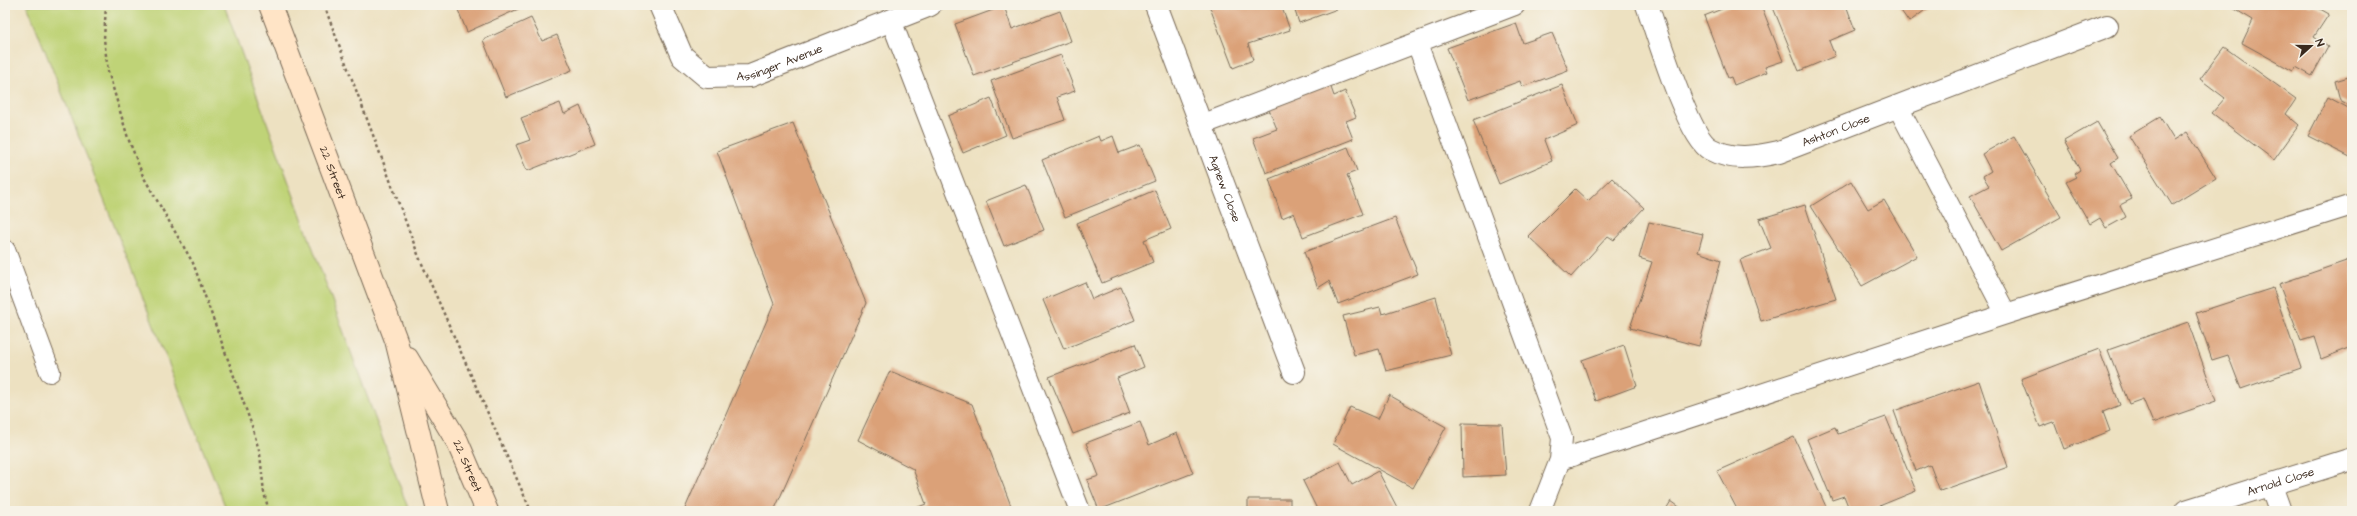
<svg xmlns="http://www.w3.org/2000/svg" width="2357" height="516" font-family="'Architects Daughter',sans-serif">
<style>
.green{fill:#bfd377;stroke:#7d7e4a}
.building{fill:#dba178}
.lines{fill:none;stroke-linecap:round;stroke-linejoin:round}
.lane-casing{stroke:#796a57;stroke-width:22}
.street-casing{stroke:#796a57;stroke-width:24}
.secondary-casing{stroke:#796a57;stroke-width:24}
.path{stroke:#796a57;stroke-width:2.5;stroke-dasharray:3 3;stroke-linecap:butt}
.lane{stroke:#fff;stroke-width:20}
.street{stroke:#fff;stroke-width:22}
.secondary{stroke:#ffe4c6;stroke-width:22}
.labels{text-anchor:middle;stroke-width:3;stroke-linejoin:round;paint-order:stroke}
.street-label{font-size:12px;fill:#3b2a1e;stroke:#f7f3e8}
</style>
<rect width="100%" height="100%" fill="#f7f3e8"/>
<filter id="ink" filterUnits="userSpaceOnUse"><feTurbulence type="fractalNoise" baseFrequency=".025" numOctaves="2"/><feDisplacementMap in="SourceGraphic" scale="8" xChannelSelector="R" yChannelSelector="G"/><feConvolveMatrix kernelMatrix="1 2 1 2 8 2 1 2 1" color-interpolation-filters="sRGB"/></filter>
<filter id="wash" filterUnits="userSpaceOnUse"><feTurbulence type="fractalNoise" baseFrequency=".012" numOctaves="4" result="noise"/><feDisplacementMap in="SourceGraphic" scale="16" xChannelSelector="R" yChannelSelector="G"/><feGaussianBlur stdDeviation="0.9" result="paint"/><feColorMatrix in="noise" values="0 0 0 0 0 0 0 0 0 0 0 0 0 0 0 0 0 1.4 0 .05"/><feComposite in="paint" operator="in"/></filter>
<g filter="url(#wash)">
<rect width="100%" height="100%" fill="#ede1c1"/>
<path class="green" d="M27,5H224L409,511H227Z"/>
<g id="blocks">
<path class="building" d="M456,5H527L467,32Z
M1209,5H1281L1290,30L1248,44L1253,60L1233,68Z
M1293,5H1348L1299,23Z
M1732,5H1761L1783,61L1765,67L1767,72L1734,85L1731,77L1728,78L1704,16Z
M1772,5H1846L1855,30L1829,41L1835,56L1799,71Z
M1897,5H1932L1909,22Z
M2228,5H2313L2329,14L2314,37L2328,47L2312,76L2296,67L2293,71L2242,43L2253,20Z
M1004,6L1012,29L1060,11L1071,41L974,76L955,24Z
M531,18L542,41L557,35L572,70L506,97L483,40Z
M1516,23L1523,43L1552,33L1568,70L1522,87L1520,81L1468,100L1447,48Z
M2224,47L2296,99L2286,114L2299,125L2274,160L2212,113L2225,98L2200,79Z
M1061,55L1075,91L1057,97L1065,120L1012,138L991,81Z
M2352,76V107L2340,100L2335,81Z
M1329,82L1334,96L1345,91L1356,117L1346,121L1353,139L1266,173L1253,138L1277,129L1267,105Z
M1562,85L1578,125L1544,140L1552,161L1499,184L1473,120Z
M2328,97L2352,110V158L2308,136Z
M991,98L1006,135L963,153L948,116Z
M560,103L564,114L580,106L595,144L527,171L516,145L530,140L521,118Z
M2160,117L2174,140L2187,132L2216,178L2172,205L2129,136Z
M2097,122L2118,158L2111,163L2132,199L2120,205L2126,217L2106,228L2100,218L2090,224L2066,182L2076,177L2074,174L2080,170L2064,141Z
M793,123L866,303L774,511H684L774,304L717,151Z
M1099,136L1101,141L1113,136L1119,153L1140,145L1155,181L1065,217L1042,160Z
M2014,136L2061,217L2001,251L1970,196L1989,186L1983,176L1991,171L1982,154Z
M1348,147L1357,171L1347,175L1363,214L1303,237L1294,213L1282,218L1269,179Z
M1612,178L1644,208L1614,240L1608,236L1571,277L1528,236L1575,189L1588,201Z
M1851,181L1868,209L1884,200L1917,256L1862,286L1811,206Z
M1026,185L1044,230L1004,246L986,201Z
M1155,190L1171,229L1144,240L1153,262L1102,283L1077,223Z
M1805,205L1836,299L1761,321L1740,260L1771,248L1759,219Z
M1395,218L1418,274L1338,304L1329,281L1318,288L1304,252Z
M1649,222L1703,234L1698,252L1721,260L1699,346L1630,328L1652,262L1639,258Z
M2352,259V347L2321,359L2314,337L2301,341L2279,284Z
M1085,282L1092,299L1121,287L1135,320L1064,349L1043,300Z
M2273,288L2301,368L2241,389L2228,355L2212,360L2196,313Z
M1436,297L1451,355L1386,371L1379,349L1354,355L1343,316L1380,307L1382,314Z
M2188,322L2216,401L2153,423L2143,399L2129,404L2108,350Z
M1135,344L1144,367L1117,378L1130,413L1073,434L1049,377Z
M1624,345L1637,386L1596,401L1582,360Z
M2099,349L2120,405L2103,412L2110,431L2064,449L2054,422L2040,427L2021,379Z
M890,371L972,404L1013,511H908L926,504L913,469L858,440Z
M1979,381L2008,467L1940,491L1930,465L1916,471L1894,411Z
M1389,395L1446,427L1413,488L1333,444L1350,407L1378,419Z
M1886,417L1916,491L1867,511H1850L1844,496L1832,500L1807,439L1835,427L1838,434Z
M1140,422L1149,445L1177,433L1193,473L1099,510L1087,480L1099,476L1086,443Z
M1462,423L1502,424L1506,475L1463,477Z
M1794,437L1828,511H1738L1717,471Z
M1340,462L1352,485L1378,471L1399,511H1318L1303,481Z
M1248,499H1290V511H1248Z
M1671,501L1685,511H1665Z"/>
</g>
</g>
<g filter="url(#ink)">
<use href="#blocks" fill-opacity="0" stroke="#796a57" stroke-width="1"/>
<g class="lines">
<defs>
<path id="lane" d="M891,20L1080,511
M1417,43L1562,438L1560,460L1540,511
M1898,107L2006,314
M1201,125L1515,5
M5,250L50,372
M1560,460L2006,314L2352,205"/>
<g id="street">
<path id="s1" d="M660,5L682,56L707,77L750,76L930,5"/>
<path id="s2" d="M1156,5L1294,372"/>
<path id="s3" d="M1647,5C1657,33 1688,137 1710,149C1732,161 1756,157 1779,152L2107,26"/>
<path d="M2271,486L2280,511"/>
<path id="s4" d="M2186,511L2352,459"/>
</g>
<g id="secondary">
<path id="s5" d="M270,5L396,340L438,511"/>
<path id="s6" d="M407,358L457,441L487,511"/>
</g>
</defs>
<use href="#lane" class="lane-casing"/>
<use href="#street" class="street-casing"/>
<use href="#secondary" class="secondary-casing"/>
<path class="path" d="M106,5L104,39L108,71L128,138L143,176L193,263L252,426L260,454L264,493L269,511
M324,5L419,257L531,511"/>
<use href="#lane" class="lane"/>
<use href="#street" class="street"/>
<use href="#secondary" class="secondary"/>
</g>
</g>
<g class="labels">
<g class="street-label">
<text dy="4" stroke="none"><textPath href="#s1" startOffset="163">Assinger Avenue</textPath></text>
<text dy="4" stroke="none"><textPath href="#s3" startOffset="290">Ashton Close</textPath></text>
<text dy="4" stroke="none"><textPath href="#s5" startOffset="179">22 Street</textPath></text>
<text dy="4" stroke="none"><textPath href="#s2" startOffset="196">Agnew Close</textPath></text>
<text dy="4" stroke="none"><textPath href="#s6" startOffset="124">22 Street</textPath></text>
<text dy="4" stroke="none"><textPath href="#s4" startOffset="99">Arnold Close</textPath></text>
</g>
</g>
<rect width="2357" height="516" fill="none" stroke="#f7f3e8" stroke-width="20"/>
<g transform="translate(2311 46) rotate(69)" stroke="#f7f3e8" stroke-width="3" paint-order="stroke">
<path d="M0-3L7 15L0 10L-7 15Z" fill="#3b2a1e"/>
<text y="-6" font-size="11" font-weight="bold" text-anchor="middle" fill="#3b2a1e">N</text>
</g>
</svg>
